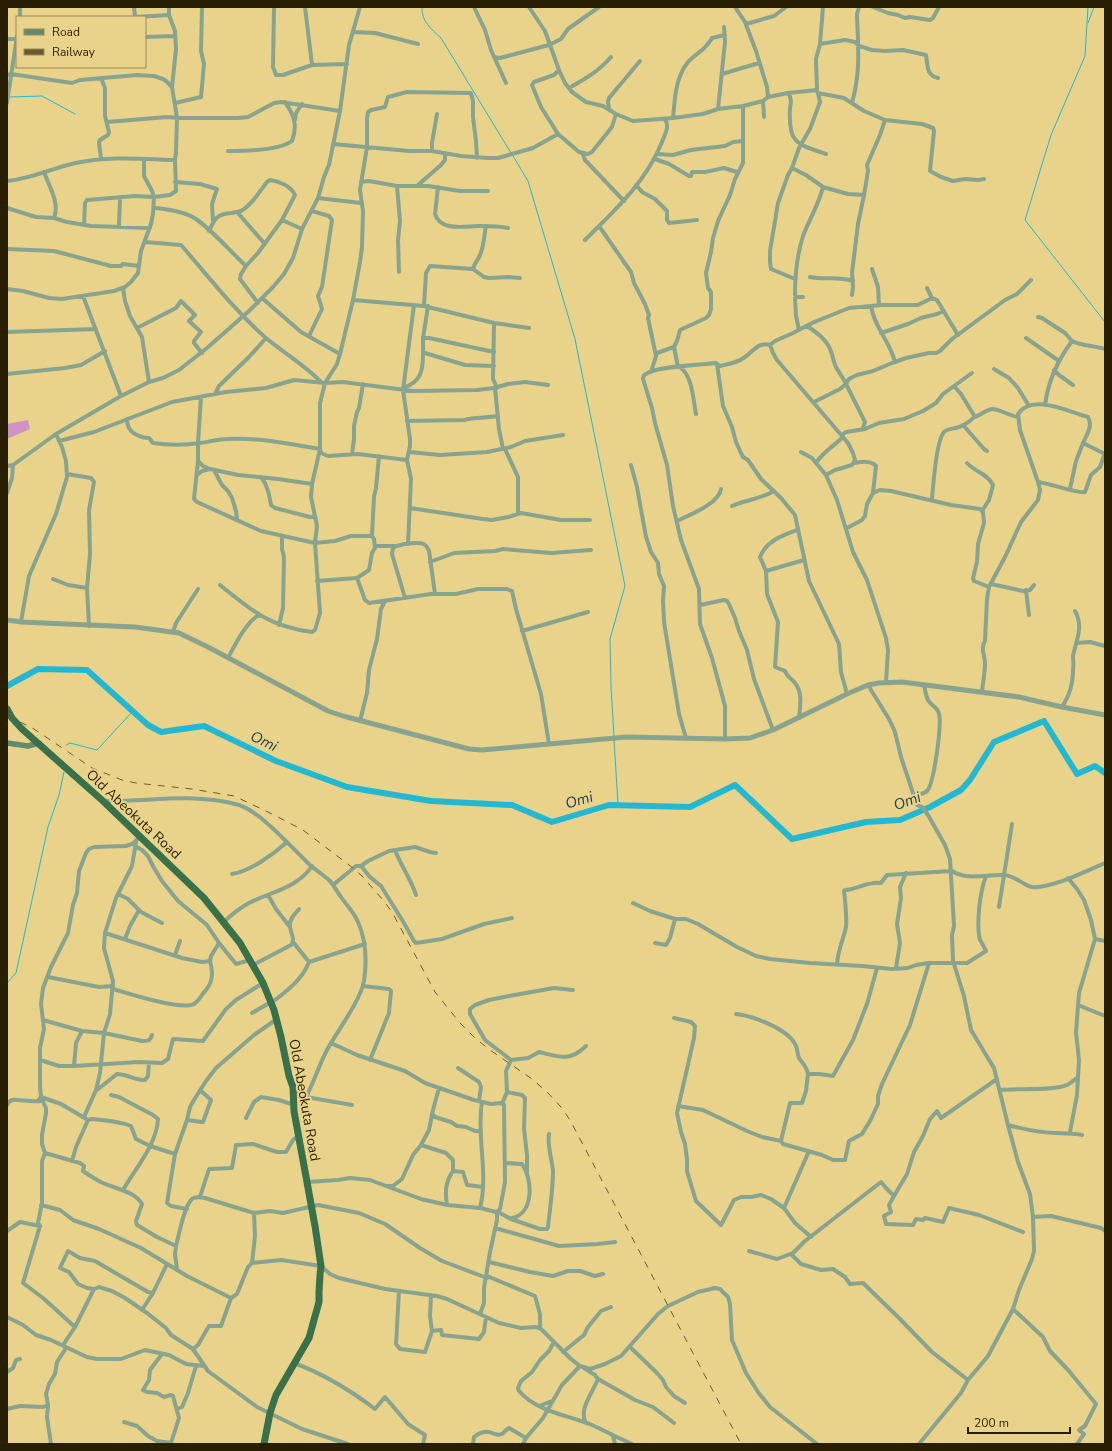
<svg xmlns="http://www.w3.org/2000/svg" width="1112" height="1451" font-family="'Nunito Sans',sans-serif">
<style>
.green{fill:#d093c6}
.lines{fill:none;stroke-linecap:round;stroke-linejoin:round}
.stream{stroke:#22b8d1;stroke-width:1}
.river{stroke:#22b8d1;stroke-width:6}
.minor{stroke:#88a38e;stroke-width:4}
.tertiary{stroke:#88a38e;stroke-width:5}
.secondary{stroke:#628a6d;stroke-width:5.5}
.trunk{stroke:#38714a;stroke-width:7}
.rail{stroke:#695b30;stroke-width:1;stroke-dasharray:7 7;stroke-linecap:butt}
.labels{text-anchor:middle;stroke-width:4;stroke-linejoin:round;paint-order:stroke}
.street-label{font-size:14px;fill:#281f02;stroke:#e9d38b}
.water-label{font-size:15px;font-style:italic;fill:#27444a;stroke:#e9d38b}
</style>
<rect width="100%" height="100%" fill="#e9d38b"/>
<path class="green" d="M28,420L30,429L7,439V424Z"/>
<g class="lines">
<path class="stream" d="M422,7C421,21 431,29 441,38L511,153
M1088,7L1085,56L1051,135L1025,220L1105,322
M1088,23L1094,7
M10,97L42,96L75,114
M513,156L528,181L575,339L625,586L610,639L611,686L614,737
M614,740L618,804
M66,745L70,743L97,750L133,711
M7,983L16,973L48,827L59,795L64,772"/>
<path class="river" d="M7,686L38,669L87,670L148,725L161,732L204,726L276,761L347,787L431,801L512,805L552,822L609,805L690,807L735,785L792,839L866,822L900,820L930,807L961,790L970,780L994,742L1044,721L1077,774L1095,766L1105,773"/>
<path class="minor" d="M20,7V17
M134,7L135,17L169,15
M274,7L273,67L276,75H283L312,65L347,64
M305,7L312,65
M474,7L485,30L491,50L506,83
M735,7L745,22L756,51L767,87L768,97
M873,7L888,13L898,15L905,18L910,17L930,20L933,18L939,7
M746,24L774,16L786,7
M353,32L375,33L418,44
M145,37L175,36
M7,39H17
M820,44L845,40L855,42L859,46L872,50L885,51L903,50L926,55C928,66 926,75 938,78
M494,57L500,58L549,45L561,39L568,29L599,7
M722,74L759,63
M7,75L11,74L72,83L80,80L137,75L154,76L163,79L166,81L172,87
M569,88C585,79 599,71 611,57
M816,90L818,93L844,98L864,111L885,120L922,124L933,128L934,131L930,171L941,177L953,181L965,179L978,180L984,179
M788,93C792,98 791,103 790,108C788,143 796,144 826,154
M763,101L764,117
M7,103L17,36
M175,103L201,97L204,64L201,51L202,7
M852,103C861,71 858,47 857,14L859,7
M609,109L608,102L609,98L640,61
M718,109L725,42L724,27
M616,114L633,121L673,118L703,114L718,109L743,106L763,101L768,97L788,93L817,90L816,59L820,44L823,7
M673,118C675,99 675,78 688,62C697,52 704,52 712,38L725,35
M295,120L296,113L302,104
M107,122L167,117L179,118H238L248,117L274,103L281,102L340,111
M558,134L541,107L532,85L534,82L554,75L559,70
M333,144L409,151H432L461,156L487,158H498L533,148L558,134L579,152L588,154L592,152L612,127L616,114L603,106L586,102L572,92L565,83L559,70L545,31L529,7
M228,151C244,151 280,150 292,141C298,125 294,115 285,102
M432,151V143L437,114
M583,154L585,160L624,201
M657,154L673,155L691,150L725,146L733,142L743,141
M101,159L99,142L100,140L108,135L109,132L105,116V88L101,78
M655,159L669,164L689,176H691L692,172H705L724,168L737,172V175
M792,168L806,175L823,187
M44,172C49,186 60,203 54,218
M7,181C31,179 52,168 76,163C108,156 142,159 175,160
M175,182L200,184L217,189L212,204L213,221
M361,182L369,181L397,186H428L460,191H488
M418,185L441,165L445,160V153
M636,185L642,192L655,199L667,211V220L669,223L697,220
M397,186L400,221L398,240L399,272
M438,187L435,214C440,232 466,226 480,226C489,226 499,226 508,228
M864,195L868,171L867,165L880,135L885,120
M318,198L361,203
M7,208L36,217L54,218L67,222L91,226L150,228
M154,208C168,209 183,211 196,219C213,231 230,251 246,266
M237,212L265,244
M282,220L302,229
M84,225L85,203L87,200L135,196L154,197L170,195L176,191L175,160L176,152L177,118L172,87L176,49L175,31L169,15V7
M119,226L120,198
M599,226L631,272L634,283L645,304L649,315L648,318L656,356
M209,231C215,218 217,214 232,213C235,212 238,212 241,211C252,205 259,192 267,182L270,180C279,181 291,186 295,195L282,220L258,253L246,266L241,274L240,279L258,303
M585,240C615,210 646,182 662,142C665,134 670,126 665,119
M145,242L181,245C209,277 234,310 266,338C284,353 305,365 321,382
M7,249L54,251L111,266H121L123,264L139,266
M473,269C474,264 478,260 480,255C484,246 484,236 486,226
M872,269L878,287L879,305
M810,277C824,280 839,276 853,281
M795,279L771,269L770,262V251L778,203L788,175L792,168L799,148L810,129L820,102L818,93
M123,288L125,301L130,316L142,337L149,382
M7,289L23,291L49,298L62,299L114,291L125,287L131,282L138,273L141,251L151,224L153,214L154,197L152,191L144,176V159
M795,295C795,276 797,255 803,236C809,220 819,204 823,187L848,194L864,195L858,224L852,273L853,287L852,295
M83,296L121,396
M262,298L301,332L340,354
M932,298L937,300L958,335
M353,300L424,306L494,323L529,328
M424,306L426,273L430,266L473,269L484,277L489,278L508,277L520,278
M871,306C874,327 890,341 895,362
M1038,317L1042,318L1065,333L1072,341C1058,360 1048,381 1045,405
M494,323L493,379L497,388
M807,326C816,332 826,339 830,349C833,355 833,361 836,367C839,373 843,377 846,384L840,389L814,402
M137,328L176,308L181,301L195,315L189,321L201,332L194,341V343L202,353
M799,330L796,316L795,298L797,297H803
M7,332L96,329
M881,333L908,324L921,318L937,314L944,311
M309,336L322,309L318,296L322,287L332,220L329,216L312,211
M423,338H429L494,352
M1026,338L1059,361
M1072,341C1078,345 1096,346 1105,349
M770,345L775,341L793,333L812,323L849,308L882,305H918L932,298L927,288
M674,347L678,367
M423,354V338L428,306
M717,364L723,406L732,427L736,442L741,453L743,457L748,460L761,479L781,498L795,515L809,581L839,644L841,672L847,694
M680,367C693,377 693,400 696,414
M994,369L1009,378L1018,388L1029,406
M1054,370L1059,375L1073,385
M651,372L657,353L674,347L677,341L680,330L706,318L709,315L711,309V292L708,288L706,273L711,252L713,238L718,221L730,195L735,179L743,163V106
M7,374L65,368L81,365L105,351
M954,386L961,394L975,417C981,415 987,409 993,409C999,409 1010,416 1018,417
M403,388C421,382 423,371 423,354L425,353L465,365L494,366
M495,388L499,429L503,449
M215,394L219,386L249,357L266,338
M201,397L198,443V461L194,499L197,502L261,531L315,543L335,541L351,536H369L372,535L374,497L376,488L379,456
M127,419C127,421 128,426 129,428C133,435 143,438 149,438L153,443C167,445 186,445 200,443C209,442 218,439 227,439C256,437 292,444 320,449L321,453L328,456L358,454L407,460
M407,421L464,420C475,417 487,418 498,416
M963,425L984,449L987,451
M865,429L863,428L865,422L846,384L849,379L857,375L873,371L892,363L906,358L929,353H936L940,351L952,339L1005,300L1017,294L1031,280
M842,435L846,432L865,429L879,423L904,419L923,411L936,403L943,394L972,373
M843,437C834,446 823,452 816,463L826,475L837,500L853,552L867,580L886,638L888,650L886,682
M59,441L94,432L172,402L226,392L266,388L294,380L325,383L343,382L413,391L477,390L494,388L508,384L525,382L548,385
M505,449L518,477V514
M409,452L440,455L487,452L511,447L525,441L563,435
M801,452L812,458L816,463
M352,454L354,439V426L357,412L359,408L363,384
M198,461L203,466L210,469L238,475L278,479L312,484
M854,463C861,462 871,460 876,466L873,493
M967,463C975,472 987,473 993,485L989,500L982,511
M631,465L637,487L646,537L651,552L658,563L659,574L664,586L663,601L664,622L679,714L686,738
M7,466L13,465L56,434L121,396L149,382L163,378L179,370L207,348L249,311L273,287L284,274L293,258L302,229L318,198L324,177L329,165L340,111L349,45L360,7
M214,470L222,485L228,491L232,498L236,511L237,519
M67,474L91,478L94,482L89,510L90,554L87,588L89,626
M197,475L202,471L210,469
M261,477C268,486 269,494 271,505L275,508L310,517H315
M1038,482C1048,483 1079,494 1085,492L1091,475L1100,467L1105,453
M1070,489L1076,461L1083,443
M7,493L12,478L13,465
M932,500C933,487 936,441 944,432C947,429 952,429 956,428C963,426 970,422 975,416
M732,506C746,500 761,499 774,491
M410,508L483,519L492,520L508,517L521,513L561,520H590
M677,521C689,515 719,504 721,489
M847,528L862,520L865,516L867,504L873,493L880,490L891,491L951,505L980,509L983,512L984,523L978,544L977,562L973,578L974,581L989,587
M797,530C783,535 766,541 760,557L766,571L767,594L778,622L775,667L785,671C788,679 791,677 795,683C803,693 800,706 799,718
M408,544L411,479L407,460L410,446V439L403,390L414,305
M375,546H396
M430,562L454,553L495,551L503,549L551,553L591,550
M766,571L804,560
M357,578L369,570L372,553L375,548L374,539L371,535
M53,579L68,585L87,588
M317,581L357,578L365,600L369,603L431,594H456L478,589H507L512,591L516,609L541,694L549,744
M991,584L1023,591L1030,590L1034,585
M220,585C252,611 269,626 312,632L315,630L320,613L315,543L317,526L311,497L312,484L320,449V403L325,383L337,364L340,354L353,300L360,262L362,247L363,211L360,190L367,147V119L368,112L371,110L385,107L388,97L407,92L471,93L473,101V117L476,141L477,158
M1026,590L1029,615
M405,598L392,554L393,548C398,544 420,541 425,545C427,546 428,549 429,551L435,594
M700,605L724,600L727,601L729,604L735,618L739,631L747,650L754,679L773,730
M21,622L29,576L56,514L67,477L66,461L62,447L56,434
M279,625L283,608L284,557L282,549V536
M522,631L588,612
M173,632L176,623L198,589
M1077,643L1090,642L1105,646
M228,658C235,645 246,622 259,615
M868,685L889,719L895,732L901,757L917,805L922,807L928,815L945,845L950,859L954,926L952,935L953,961L964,996L971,1030L994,1068L1008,1125L1018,1162L1030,1194L1033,1217L1034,1251L1032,1259L1019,1290L1013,1309L988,1356L968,1380L961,1393L919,1444
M982,692C983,682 985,672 985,663C985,655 980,649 985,641L987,599L989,587L1006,555L1021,522L1038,500L1040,490L1038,482L1020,430L1018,414C1032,393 1069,412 1088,417C1093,426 1087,434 1083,443L1105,454
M1062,707C1070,694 1073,684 1073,669C1074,665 1073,660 1073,656C1076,641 1084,627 1075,611
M360,721L367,693L369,670L377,639L381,609L385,601
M725,739V706L712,658L700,624L699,589L681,540L673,506L667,465L655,423L652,408L643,379C644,376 643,375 646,374C656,366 701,365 716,363L720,366C727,364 736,363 742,359C751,354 758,341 770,345L773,353L777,360L848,443L853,453L855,460L852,465L835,470L826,475
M913,796C917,795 924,794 927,791C934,784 942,724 939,714C938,707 931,706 928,700C926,696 925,690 924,685
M104,801C148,802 196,792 239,805C261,812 292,848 310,865C316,870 323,875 329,880C334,885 337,892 341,897C347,906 354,912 358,922C366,940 367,961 364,981C360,1002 337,1031 327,1050C319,1065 314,1082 306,1097L299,1093L293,1087
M135,846L142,850L148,856L154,868L162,881L178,901L207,925L219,943L236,964L250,960
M395,850C401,866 411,879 416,895
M361,866L370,877L381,886L404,923L414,941L416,943L442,939L484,924L512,918
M952,871C967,881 987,874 1003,875C1015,875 1022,885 1032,887C1050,889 1087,871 1105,863
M232,874C250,871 273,855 287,842
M333,885L356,866H361L368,861L389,851L415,847L430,852L436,853
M118,894L128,899L141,912L162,923
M268,895L276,909L290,927
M633,903L650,911L675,919H686L698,924L737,947L756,956L770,959L810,963L862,966L892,969L908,968L916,965L929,963H967L986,951C984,947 982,943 980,940C976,924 980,891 986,876
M999,907L1012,824
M224,922C231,915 240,908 249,903C270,892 298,888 312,866
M105,933L182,958L202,962L210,961L211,956L219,943
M125,939L130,926L139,910
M1095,939L1105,941
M293,942L309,962
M655,943L666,945L670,938L675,919
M175,955L180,941
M837,964C838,949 843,941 846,927C847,923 845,897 844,891L845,890C858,889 868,881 881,883L887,875L951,871
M253,965L291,945C296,938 290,933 290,926C289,919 295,914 299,909
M877,968L867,1004L853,1040L833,1076L819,1074H808L806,1091L802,1103H790L781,1141L783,1144L822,1155L833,1160H845L849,1141L862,1134L870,1121L878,1104V1096L882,1084L910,1025L929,963
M896,968L900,943L897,924L901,898L900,887L906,873
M48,977L99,987L113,986
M363,986L389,989L391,991L389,1013L370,1060
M113,989C127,993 181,1011 194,1004C199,1001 202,994 206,990C213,982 213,971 210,961
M271,1003C286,992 302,980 309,962L365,944
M1078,1005L1105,1016
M252,1013L271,1002
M736,1014C753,1016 789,1029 796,1046C798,1050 797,1054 799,1058C803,1064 807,1067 808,1074
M674,1018L691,1022L695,1026L694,1038L677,1113L681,1132L685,1144L687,1159V1171L696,1201L721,1225L734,1200L741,1197H751L761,1195L771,1199L784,1208
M43,1020L82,1031L104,1033L142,1041C148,1041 150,1041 152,1035
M331,1043L357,1055L405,1071L425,1083L474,1100L491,1104L501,1103L504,1105L505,1182L500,1209L497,1212V1220L490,1252L484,1288V1303L480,1314
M40,1060L59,1066H74L139,1062L162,1063L168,1059L173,1039L203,1041L226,1009L236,1000L263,983
M511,1060L485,1040L470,1014V1009L475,1005L489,1000L509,996L554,988L573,990
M74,1066L76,1043L82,1031
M458,1068L479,1082L481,1087L479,1101
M97,1090L117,1074C127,1074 136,1081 145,1080L148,1076L149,1063
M1000,1090C1017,1088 1054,1091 1067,1085C1071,1083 1074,1080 1078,1077L1079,1060L1076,1032L1079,993L1095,939L1091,920L1084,900L1077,889L1068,878
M507,1092L522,1095L525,1098L524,1129L527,1155V1174
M111,1095L119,1097L153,1115L158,1119C157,1144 135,1169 123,1190
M306,1097L352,1105
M38,1101L41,1097L61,1104L88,1120L92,1119C105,1120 118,1121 131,1126L136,1139L150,1146L175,1154
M502,1104L507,1092L506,1071L511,1060L528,1058L539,1052C559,1057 570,1062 586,1046
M7,1105C8,1103 9,1101 12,1100C15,1099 33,1102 40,1101
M678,1106L703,1110L747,1131L762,1137L781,1141
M432,1114L435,1117L451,1122L457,1126L466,1127L475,1131H481
M84,1117L96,1090L100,1073L104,1033L110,1014L113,981L104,948L105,933L116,898L132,866L136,842
M246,1118L254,1102L261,1097L279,1100L294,1105
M187,1120L201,1122H203L211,1100L200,1090
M1008,1125C1023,1129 1041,1133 1057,1133C1066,1134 1073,1133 1082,1135
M1070,1132L1077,1095L1078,1077
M421,1145L446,1153L453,1160V1171L463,1172L467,1185L483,1187
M809,1151L784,1208L795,1223L811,1237
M45,1153L80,1163L84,1166L83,1171C89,1175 96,1180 103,1183C116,1189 134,1191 142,1204L136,1221L137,1225L157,1237L176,1246C179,1235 184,1206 192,1199C196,1196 200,1197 205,1198L254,1213L270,1211L283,1213L318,1205L359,1213L385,1224L420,1248L442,1261L487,1278
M72,1161L76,1147L88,1120
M506,1163L522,1164C533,1179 534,1214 512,1218
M307,1182L338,1180L350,1178L370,1180L421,1199L447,1205L480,1208L500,1213L511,1219L540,1229H547L548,1227C550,1208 553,1190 553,1171C552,1159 547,1146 549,1134
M388,1186H393L402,1179L413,1155L421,1145L429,1130L433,1110L439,1088
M894,1196L907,1174L914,1152L923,1136L930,1119L937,1111L941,1118L997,1079
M200,1197L209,1169L232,1168L236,1145L253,1144L277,1152H286L293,1140L298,1136
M41,1205L60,1210L73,1220L99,1229L141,1248L187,1276L231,1298
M447,1205C445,1193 445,1182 453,1171
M480,1208C489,1172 476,1137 482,1102
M187,1209L171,1206L167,1203L175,1154L187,1120L190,1107L194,1100L206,1081L216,1068L254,1035L277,1019
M1033,1217L1051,1216L1101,1228L1105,1231
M495,1228L559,1246L598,1244L615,1242
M7,1231L20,1222L40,1226
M176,1246L175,1254L177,1270
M749,1251L777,1259L793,1253L805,1241L881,1182L886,1188L894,1196L889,1205L891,1212L884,1216L886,1224L913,1225L916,1219L923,1220L925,1218L943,1222L949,1208L979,1215L1023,1232
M791,1254L801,1264L821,1270L833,1269L845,1277L850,1284L863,1283L899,1318L932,1352L968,1380
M489,1262L530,1272L553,1276L568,1271H580L595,1276L603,1274
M252,1263L255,1236L254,1213
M487,1276L535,1296L540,1314V1328
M94,1289L87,1288L78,1284L69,1272L60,1268L68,1251L80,1258L95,1261L148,1292L153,1293
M399,1291L396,1344L400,1349L425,1352L432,1331L441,1330L442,1335L479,1339L484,1332L486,1317
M431,1295L430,1316L432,1331
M1013,1309L1043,1337L1050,1351L1069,1371L1096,1404L1085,1426L1079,1430L1084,1434L1077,1444
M142,1310L153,1293L167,1264
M7,1317L23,1325L36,1335L51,1340L87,1357L97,1359H121L145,1350L169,1355L186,1364L204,1366
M75,1327L43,1298L23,1283L40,1226L38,1223L42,1203V1161L45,1153L42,1144V1135L46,1113V1108L41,1097L40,1086V1048L44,1029L41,1004L43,988L51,967L68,933L73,905L77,893L79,871L86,853L89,849L94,847L126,846L132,844L140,837
M554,1342L549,1351L540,1360L532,1372L521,1381L518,1388L519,1391C537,1412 568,1415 592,1425C605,1431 618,1438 632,1444
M63,1345L75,1327L94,1289L99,1287L112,1291L125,1298L147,1313L166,1328L171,1335L193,1349L208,1371L257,1407L302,1429L348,1444
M630,1347L656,1372L663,1380L666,1387L674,1396L685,1403
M193,1349L198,1345L209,1326H221L231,1298L237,1294L248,1267L252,1263L281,1260L321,1266L330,1274L339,1278L385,1289L437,1296L447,1299L499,1323L521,1328L536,1327L541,1329L571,1359L580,1366L590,1369L605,1364L621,1356L658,1314L668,1306L698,1292L715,1288L720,1289L728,1297L730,1304L732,1340L746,1373L758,1392L770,1407L817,1444
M563,1352L584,1335L588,1327L601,1311L611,1307
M294,1363C324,1374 350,1390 375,1409L385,1397L408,1424L425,1435L423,1444
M584,1368L595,1375L598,1379L635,1400L653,1407L674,1423
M7,1372L13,1368L16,1360L20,1359
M539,1406L552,1401
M7,1409L20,1406L43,1407L48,1405
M177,1409L182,1407L188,1393L196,1366
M124,1422L137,1426L148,1436L157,1441L171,1443L179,1418L173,1396L171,1395L164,1397L157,1393L147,1392L143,1390L149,1380L150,1370L162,1354
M586,1423C578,1410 593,1392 598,1379
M613,1436L615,1444
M51,1444L47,1417L48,1405L46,1394L49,1384L55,1374L57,1362L66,1348
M473,1444L474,1437C490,1425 493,1438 502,1434C504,1433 506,1429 509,1428L526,1438L543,1418L562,1385L580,1366
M523,1444L526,1438"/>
<path class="tertiary" d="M7,620L21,622L135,627L179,633L208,647L328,711L343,716L469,749L482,750L626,737L725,739L750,738L773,730L847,694L868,685L879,683L902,682L1019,697L1062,707L1105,715"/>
<path class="secondary" d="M7,743L28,746L39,743"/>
<path class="trunk" d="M7,709L12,718L22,729L103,801L204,898L240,943L263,983L274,1010L281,1037L289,1076L293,1087L294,1111L315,1226L321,1266L320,1275L319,1292V1302L309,1338L276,1395L270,1413L264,1444"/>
<path class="rail" d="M7,718H12L34,729L92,768L122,780L136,783L192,789L234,796L268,812L303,830L353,868L362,876L383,900L392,912L435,992L460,1023L475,1038L490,1050L532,1079L547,1092L561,1107L570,1120L741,1444"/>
</g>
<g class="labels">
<g class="street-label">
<text transform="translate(134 814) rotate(43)" y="5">Old Abeokuta Road</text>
<text transform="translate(305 1100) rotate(80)" y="5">Old Abeokuta Road</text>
</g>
<g class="water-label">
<text transform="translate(264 741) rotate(26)" y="5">Omi</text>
<text transform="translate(579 800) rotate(-16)" y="5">Omi</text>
<text transform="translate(907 801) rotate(-20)" y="5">Omi</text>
</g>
</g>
<rect width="1112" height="1451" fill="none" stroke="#281f02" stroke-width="16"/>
<rect x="16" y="16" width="130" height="52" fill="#e9d38b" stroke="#9c8b54"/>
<rect x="24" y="29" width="20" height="6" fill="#628a6d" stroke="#9c8b54"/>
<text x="52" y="36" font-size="12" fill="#281f02">Road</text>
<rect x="24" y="49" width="20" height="6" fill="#695b30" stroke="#9c8b54"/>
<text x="52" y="56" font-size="12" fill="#281f02">Railway</text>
<path d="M968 1427v6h102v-6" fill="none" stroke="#281f02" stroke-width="2"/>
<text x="974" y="1427" font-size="12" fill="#281f02" stroke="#e9d38b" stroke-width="3" paint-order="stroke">200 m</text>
</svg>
